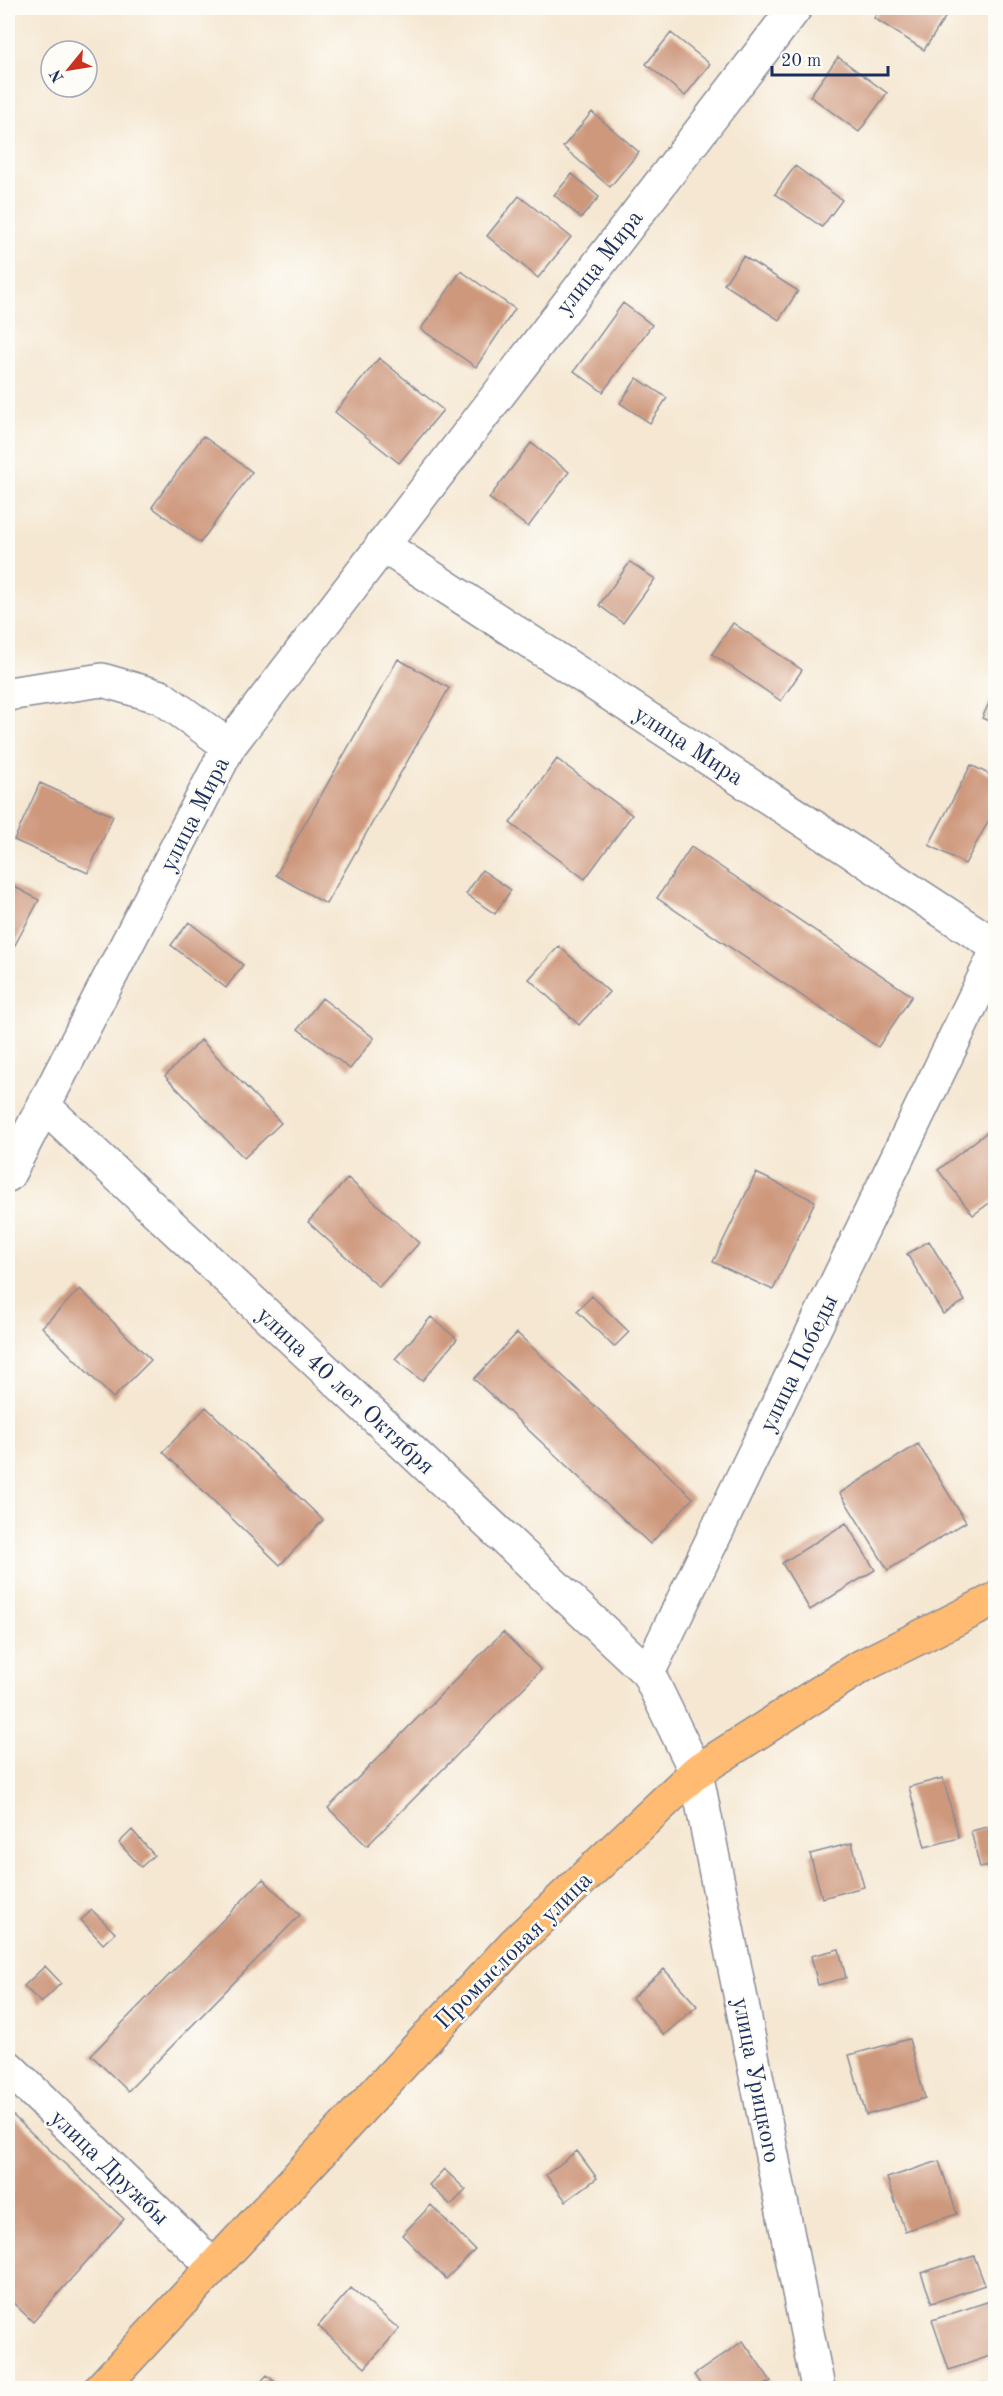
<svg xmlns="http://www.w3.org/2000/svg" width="1003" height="2396" font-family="'Old Standard TT',serif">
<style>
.building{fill:#ce987d}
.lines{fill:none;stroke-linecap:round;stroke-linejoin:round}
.minor-casing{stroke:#888b98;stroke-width:36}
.major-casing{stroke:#888b98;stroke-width:36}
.minor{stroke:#fff;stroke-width:33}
.major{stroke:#ffbb71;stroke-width:33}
.labels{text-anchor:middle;stroke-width:5;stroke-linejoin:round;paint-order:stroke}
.street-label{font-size:24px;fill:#1b2f5e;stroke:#fdfcf7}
</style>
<rect width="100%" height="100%" fill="#fdfcf7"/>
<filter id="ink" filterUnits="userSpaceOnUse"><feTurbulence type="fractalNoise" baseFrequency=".0167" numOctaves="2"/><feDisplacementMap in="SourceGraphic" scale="12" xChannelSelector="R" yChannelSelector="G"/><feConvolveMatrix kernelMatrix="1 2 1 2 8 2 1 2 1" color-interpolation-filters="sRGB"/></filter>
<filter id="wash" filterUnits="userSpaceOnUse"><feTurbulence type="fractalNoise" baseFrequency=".008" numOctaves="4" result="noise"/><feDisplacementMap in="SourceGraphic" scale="24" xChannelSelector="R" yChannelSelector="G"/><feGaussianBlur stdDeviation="1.35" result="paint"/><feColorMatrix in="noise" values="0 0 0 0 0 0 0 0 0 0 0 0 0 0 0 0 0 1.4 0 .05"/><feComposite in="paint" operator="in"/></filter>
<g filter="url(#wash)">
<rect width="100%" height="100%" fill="#f5e7d1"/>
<g id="blocks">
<path class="building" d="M881,8H940L948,13L924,50L874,18Z
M671,33L710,64L685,96L646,64Z
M838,57L887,93L859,132L810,96Z
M592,112L639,152L610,187L563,147Z
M795,166L842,200L822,227L775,194Z
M572,174L599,197L581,218L554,195Z
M519,196L571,237L538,278L487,236Z
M743,256L798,291L779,320L724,284Z
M461,271L515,309L476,367L421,329Z
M623,303L652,325L603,392L574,371Z
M379,358L443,410L399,463L335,412Z
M637,378L667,398L650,423L620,403Z
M203,436L252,472L200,543L152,507Z
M531,443L569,472L528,527L489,498Z
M630,562L655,579L623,623L599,605Z
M733,623L802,670L781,701L712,654Z
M398,659L449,688L326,904L276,875Z
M996,688V724L982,718Z
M557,759L632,815L585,879L510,823Z
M971,765L996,778V807L965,864L929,845Z
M40,783L113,816L88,873L14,840Z
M691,847L912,996L878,1047L657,898Z
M482,870L511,890L495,914L466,894Z
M8,883L39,900L8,958Z
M189,922L243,965L226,988L171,945Z
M559,946L609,992L579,1025L529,979Z
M322,998L374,1038L350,1069L298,1029Z
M201,1040L281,1123L244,1158L165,1076Z
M991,1129L996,1135V1198L973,1215L938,1170Z
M756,1173L815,1201L773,1290L713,1262Z
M348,1178L419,1243L379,1287L308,1222Z
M929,1241L965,1301L943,1314L907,1254Z
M80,1289L151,1360L113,1398L42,1327Z
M592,1296L629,1332L614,1347L577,1311Z
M431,1317L457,1339L422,1381L395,1359Z
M517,1333L693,1498L650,1544L474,1379Z
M206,1407L323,1520L280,1565L163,1452Z
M918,1444L966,1522L888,1570L840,1493Z
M846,1523L875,1570L810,1610L782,1563Z
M503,1632L541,1670L367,1846L328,1808Z
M943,1778L959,1838L925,1847L909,1787Z
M996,1825V1865L980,1868L971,1831Z
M132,1830L154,1855L141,1867L119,1843Z
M852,1843L864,1887L822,1898L810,1854Z
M263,1879L300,1915L128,2091L91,2055Z
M92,1910L115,1933L103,1944L81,1920Z
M839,1949L846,1978L818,1985L811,1956Z
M45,1966L61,1983L41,2003L24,1986Z
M664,1969L697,2006L664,2035L632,1998Z
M909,2039L925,2098L866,2115L849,2055Z
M8,2111L124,2219L33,2322L8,2298Z
M577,2151L597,2178L566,2201L546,2175Z
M939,2161L957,2214L905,2231L887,2178Z
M444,2169L466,2190L451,2205L429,2185Z
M431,2205L475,2250L446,2279L402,2235Z
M974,2256L985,2285L932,2303L921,2273Z
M351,2288L399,2329L365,2368L318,2326Z
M996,2299V2354L949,2370L932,2320Z
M743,2341L771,2381L761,2388H703L694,2375Z
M267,2375L281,2388H255Z
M985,2383L986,2388H959V2387Z"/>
</g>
</g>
<g filter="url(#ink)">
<use href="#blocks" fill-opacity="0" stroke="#888b98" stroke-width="1.5"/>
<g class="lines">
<defs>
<path id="minor" d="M382,545L996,946
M8,694L102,680L161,697L229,746
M45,1107L648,1673
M8,1175L229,746L795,8
M8,2067L213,2266
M818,2388L696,1772L648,1673L996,953"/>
<path id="major" d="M101,2388L515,1943L696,1772L858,1668L996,1599"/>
</defs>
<use href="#minor" class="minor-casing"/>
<use href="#major" class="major-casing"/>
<use href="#minor" class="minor"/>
<use href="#major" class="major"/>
</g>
</g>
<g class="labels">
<g class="street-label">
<text transform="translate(599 262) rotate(-52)" y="8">улица Мира</text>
<text transform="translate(689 745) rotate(33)" y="8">улица Мира</text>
<text transform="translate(194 814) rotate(-63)" y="8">улица Мира</text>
<text transform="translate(798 1363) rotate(-64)" y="8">улица Победы</text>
<text transform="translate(346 1390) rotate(43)" y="8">улица 40 лет Октября</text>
<text transform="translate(513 1950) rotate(-45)" y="8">Промысловая улица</text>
<text transform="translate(757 2080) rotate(79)" y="8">улица Урицкого</text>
<text transform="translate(110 2167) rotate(44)" y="8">улица Дружбы</text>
</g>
</g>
<rect width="1003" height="2396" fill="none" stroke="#fdfcf7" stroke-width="30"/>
<g transform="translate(69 69) rotate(240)"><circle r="28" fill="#fdfcf7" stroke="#a3aaba" stroke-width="1.5"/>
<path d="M0-4.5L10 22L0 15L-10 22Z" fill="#c8321e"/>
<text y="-9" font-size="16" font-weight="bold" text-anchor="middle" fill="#1b2f5e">N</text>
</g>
<path d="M772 66v9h116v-9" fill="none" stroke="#1b2f5e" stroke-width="3"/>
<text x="781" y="66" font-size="18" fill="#1b2f5e" stroke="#fdfcf7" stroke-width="4.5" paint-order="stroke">20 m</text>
</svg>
